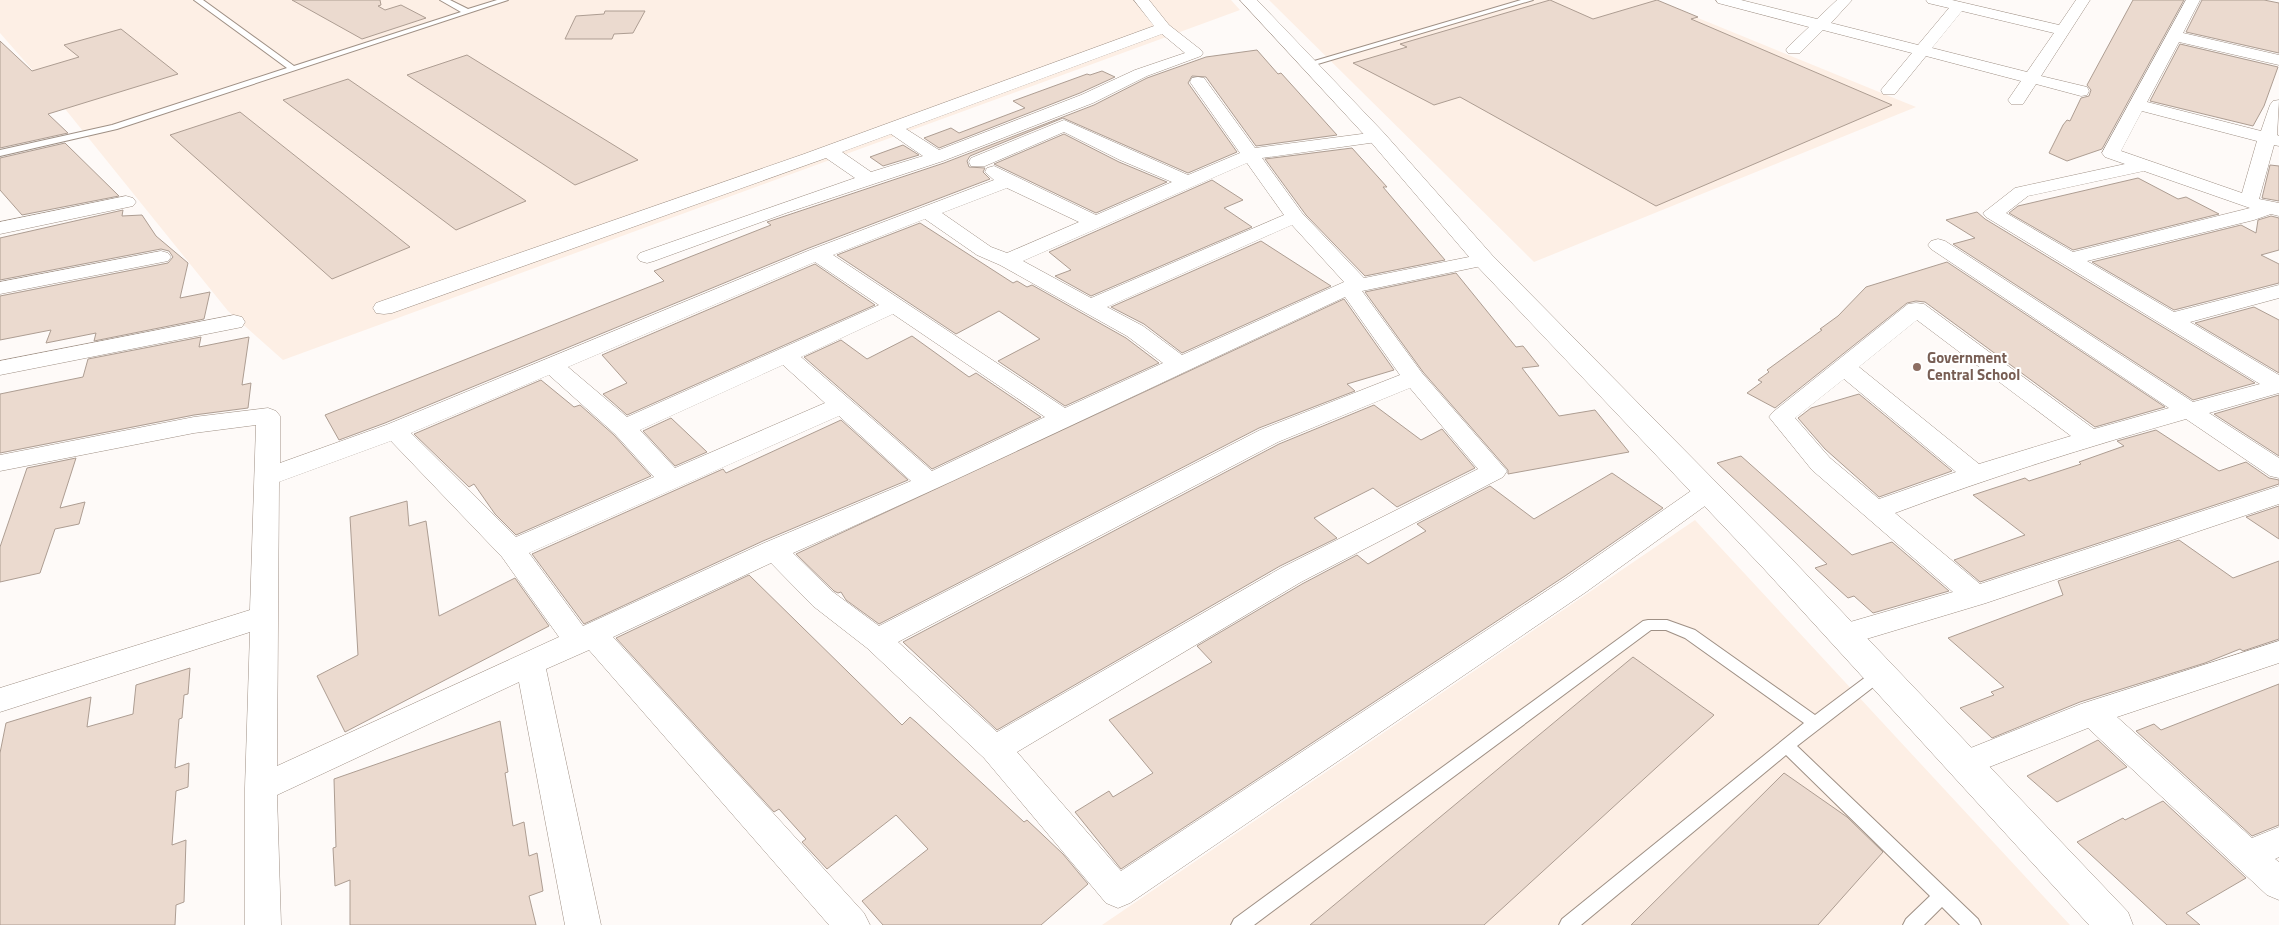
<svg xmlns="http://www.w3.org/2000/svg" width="2279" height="925" font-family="'Titillium Web',sans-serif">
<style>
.built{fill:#fdefe5}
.building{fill:#ebdacf;stroke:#ad9d92}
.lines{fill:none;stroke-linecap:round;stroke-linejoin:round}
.service-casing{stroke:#9f9085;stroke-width:2}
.minor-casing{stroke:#9f9085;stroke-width:1}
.tertiary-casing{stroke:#9f9085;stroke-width:1}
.service{fill:#fff;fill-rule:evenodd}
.minor{fill:#fff;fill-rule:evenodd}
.tertiary{fill:#fff;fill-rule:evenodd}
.education-dot{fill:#8d6e63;stroke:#fff;stroke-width:2}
.labels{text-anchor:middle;stroke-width:4;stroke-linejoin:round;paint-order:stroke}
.education-label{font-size:15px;font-weight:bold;fill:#785e54;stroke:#fff;text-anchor:start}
</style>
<rect width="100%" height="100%" fill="#fefaf8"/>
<path class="built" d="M0,0H1231L1240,10L283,360L228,311L49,89L0,33Z
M1269,0H1654L1916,107L1534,262Z
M1695,520L2070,925H1102Z"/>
<path class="building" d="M292,0H380L381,5L378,6L385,10L401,5L426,18L362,39Z
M1550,0L1593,19L1657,0L1698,17L1691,19L1892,105L1656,206L1460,97L1434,105L1353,63L1407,47L1400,44Z
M2133,0H2184L2102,149L2067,161L2049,153L2063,125L2067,120L2070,121L2081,98L2089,96L2091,90L2087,85Z
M2202,0H2264L2279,3V53L2186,32Z
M605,11H645L633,33L614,34L612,39H565L576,16L604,14Z
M121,29L178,74L48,114L68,133L0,148V41L32,71L79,57L64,45Z
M2180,44L2278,67L2264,106L2253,126L2150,101Z
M1257,50L1278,74L1281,73L1337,135L1256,146L1206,77L1192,76L1188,83L1237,152L1188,173L1063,118L970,156L967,161L969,167L985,168L983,172L990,179L809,248L385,423L339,440L325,415L664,281L654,271L771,225L767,222L944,163L1094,105L1147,78L1206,57Z
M467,55L638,160L575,185L407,75Z
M1102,71L1115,77L1080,93L939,148L924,138L951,128L959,133L1025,108L1013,101L1087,74L1090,75Z
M348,79L367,92L526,201L456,230L283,100Z
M240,112L245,116L410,247L332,279L170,135Z
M1064,134L1119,162L1167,182L1096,213L994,164Z
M65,143L119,196L22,215L0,190V158Z
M903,145L919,155L883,166L870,157Z
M1352,148L1387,187H1383L1445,260L1365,276L1306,215L1265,159Z
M2270,165L2279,166V201L2262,198Z
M2138,178L2178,199L2186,197L2219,214L2073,250L2009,213L2018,206Z
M1212,180L1243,200L1224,208L1252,227L1091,296L1055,276L1071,270L1049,252Z
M123,210L122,216L142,215L156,236L188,263L180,298L210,292L204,319L94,341L96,333L46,343L51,330L0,340V296L168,263L173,257L169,251L161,249L0,280V238Z
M1977,212L1985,219L2255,383L2193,400L1953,244L1975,238L1946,220Z
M2271,216L2279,218V250L2261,255L2279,264V283L2174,310L2092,262L2241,225L2256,233L2258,220Z
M920,223L1013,283L1017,281L1027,287L1032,285L1126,338L1159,363L1065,406L998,361L1040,339L999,311L956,334L837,255Z
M1261,241L1331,286L1182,353L1144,324L1111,307Z
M1947,262L2165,407L2095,427L1925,302L1916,301L1907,303L1775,408L1747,393L1762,382L1758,380L1769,372L1767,370L1822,330L1820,329L1838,316L1866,287Z
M815,264L875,305L627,415L603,394L627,383L602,355Z
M1456,273L1516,347L1523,346L1539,366L1522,368L1559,416L1595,410L1629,452L1508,474V470L1423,372L1365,292Z
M1344,299L1394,370L1347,384L1355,391L1259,428L879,624L846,600L841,592L838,593L834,591L796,554Z
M2254,307L2279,320V373L2195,323Z
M912,336L969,377L976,373L1041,417L932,469L804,357L841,340L867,359Z
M201,337L199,347L249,337L242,385L251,383L248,408L194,415L0,453V394L83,377L88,359Z
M541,380L574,407L580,405L614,435L651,476L516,535L495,514L474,484L469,487L414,434Z
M1859,394L1952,471L1879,497L1825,449L1798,418L1811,408Z
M2279,395V456L2214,414Z
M1374,405L1421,440L1442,429L1475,468L1397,507L1373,488L1314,518L1337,538L1280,566L997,730L903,642L1279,444Z
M671,418L707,452L675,466L643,431Z
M841,420L908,480L763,541L584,624L532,554L723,469L726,473Z
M2156,430L2219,471L2246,462L2269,478L2279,480V484L1980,582L1954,560L2025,535L1973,495L2025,478L2029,481L2081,464L2079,462L2124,446L2117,441Z
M1741,456L1852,555L1892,542L1949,591L1873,613L1854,596L1848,598L1815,568L1827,564L1717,463Z
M76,458L60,508L85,502L79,524L55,529L40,573L0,582V547L27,468Z
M1612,473L1663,508L1565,576L1121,869L1075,812L1109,791L1113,797L1153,773L1109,720L1212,662L1197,646L1302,584L1357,555L1368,564L1426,531L1417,524L1490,486L1534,519Z
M407,501L409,526L426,521L439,616L515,578L549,626L345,732L317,676L358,655L350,517Z
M2279,506V539L2246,517Z
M2179,540L2233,578L2279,561V639L2243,651L2240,649L2205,663L2080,702L1992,738L1960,708L1994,695L1991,692L2004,687L1948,638L2063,595L2058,581Z
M749,575L902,725L910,717L916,722L1024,822L1027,820L1063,854L1088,884L1041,925H883L862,901L928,849L896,815L827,869L802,842L806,839L779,809L774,812L616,638Z
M1633,657L1714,715L1484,925H1310Z
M190,668L188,694L184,695L182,718L179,719L175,768L189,763L188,787L176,791L172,845L186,840L184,902L176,905L175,925H0V753L6,723L91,697L87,727L133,714L136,685Z
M2279,684V825L2252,836L2136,731L2154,724L2161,730Z
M500,721L508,772L505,773L513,826L524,822L529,856L537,853L543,891L529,896L536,925H350V880L335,886L333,848L336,847L334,779Z
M2098,740L2127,767L2057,802L2027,776Z
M1784,773L1847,817L1883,852L1818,925H1631Z
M2163,801L2246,878L2186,913L2200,925H2167L2077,842L2123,818L2125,820Z"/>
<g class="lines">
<defs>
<path id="service" d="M194,0H203L294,66L461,12L440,0H450L468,9L497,0H508L117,129L0,156V150L112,125L287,68Z
M1521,0H1533L1311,66L1304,64Z
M1648,620H1667L1695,630L1815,715L1875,670L1880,668L1885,670L1887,674L1885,678L1797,746L1978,919L1981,925H1960L1942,907L1924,925H1903L1906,919L1930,896L1786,755L1581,925H1559L1562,919L1804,723L1685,638L1666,630H1651L1254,925H1231L1234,919L1643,621Z"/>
<path id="minor" d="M1134,0H1149L1169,25L1201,50L1203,53L1201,56L1147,76L1093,103L943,161L786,213L654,261L647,263L640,261L637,257L640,253L855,178L826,158L392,313L384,314L376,313L373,308L376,303L804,154L1154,26ZM1162,34L1185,53L1135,70L1081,95L939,150L906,129ZM891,134L923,156L871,172L842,152Z
M1716,0H1741L1817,19L1837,0H1852L1831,23L1918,45L1949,8L1928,3L1926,0H1952L2059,25L2076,0H2090L2041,76L2087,87L2089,91L2087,95L2081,96L2036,84L2023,104H2011L2008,100L2021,81L1926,56L1895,94H1883L1881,90L1912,53L1823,30L1800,53H1788L1786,50L1788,47L1809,27L1718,3ZM1962,11L2054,33L2027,72L1932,48Z
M2186,0H2200L2183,33L2279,55V65L2179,42L2147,102L2261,131L2270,105L2273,101L2279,100L2277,135L2279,136V146L2274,145L2259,199L2279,203V216L2271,214L2254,220L2087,261L2174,312L2279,285V298L2190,322L2279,375V393L2209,413L2279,458V478L2270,476L2186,419C2087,447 1991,477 1895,513L1980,584L2279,486V504L1986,603L1843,646L1833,643L1829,635L1833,627L1953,592L1812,470L1769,417L1773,412L1908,304L1916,303L1924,304L2094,429L2169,408L1931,249L1928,245L1931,241L1938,239L1945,241L2193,402L2260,384L1986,217L1983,213L2015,188L2125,164L2105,157L2102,153ZM2142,111L2257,141L2242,193L2121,151ZM2144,171L2250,208L2073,252L2006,213L2028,196ZM1917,320L2071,436L1979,464L1859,367ZM1844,379L1956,472L1879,499L1830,458L1795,418Z
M1198,77L1204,78L1255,148L1377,132L1383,133L1386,137L1383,141L1377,142L1262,158L1302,213L1364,278L1484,254L1491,256L1494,260L1491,264L1362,291L1422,373L1507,471L1503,477L1301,582L1017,752L1121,871L1566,578L1698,486L1707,483L1716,486L1720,492L1716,498L1586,592L1130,903L1118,908L1106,903L984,758L867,648L813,606L771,563L613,637L864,913L870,925H829L589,650L546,669L601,925H565L519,682L277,795L281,925H245V788L250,632L0,712V688L250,610L256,425L194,433L0,471V455L194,417L268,408L276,411L280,416V463L386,425L810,250L994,180L985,172L987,168L994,166L1096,215L1172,182L1120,160L1064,132L985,166H971L969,162L971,158L1064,120L1188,175L1240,153L1190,82L1192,78ZM1247,163L1284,215L1091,298L1023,261ZM1007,188L1079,222L1007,253L991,247L942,213ZM925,219L977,255L1000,265L1127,336L1163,363L1065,408L833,255ZM1292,225L1344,282L1182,355L1143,326L1107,307ZM815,262L879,305L627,417L568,367ZM1345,297L1400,375L1260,430L879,626L833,592L793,553C979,471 1161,382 1345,297ZM893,314L1045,417L932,471L801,357ZM783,365L825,403L675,468L640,430ZM549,375L615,434L654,477L516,537L411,433ZM1410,388L1478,469L1281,568L997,732L898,642L1278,442ZM839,416L911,481L764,543L583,626L529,553ZM391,441L502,557L559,637L277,766L279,482Z
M126,196L133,198L136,202L133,206L0,234V222Z
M161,251L168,253L171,257L168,261L0,294V282Z
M234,315L242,317L245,322L242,327L0,375V361Z
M2279,641V663L2117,717L2252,838L2279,827V857L2275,859L2279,862V900L2267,895L2088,728L1964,777L1953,773L1948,764L1953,755L2081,704Z"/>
<path id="tertiary" d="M1240,0H1257L1384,133L1492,255L1786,553L2128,912L2133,925H2089L1764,569L1476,265L1370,141Z"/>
</defs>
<use href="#service" class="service-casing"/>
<use href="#minor" class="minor-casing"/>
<use href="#tertiary" class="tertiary-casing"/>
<use href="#service" class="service"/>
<use href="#minor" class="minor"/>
<use href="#tertiary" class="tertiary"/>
</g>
<circle class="education-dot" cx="1917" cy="367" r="5"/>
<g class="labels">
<g class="education-label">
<text x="1927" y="363">Government<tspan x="1927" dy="17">Central School</tspan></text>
</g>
</g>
</svg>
